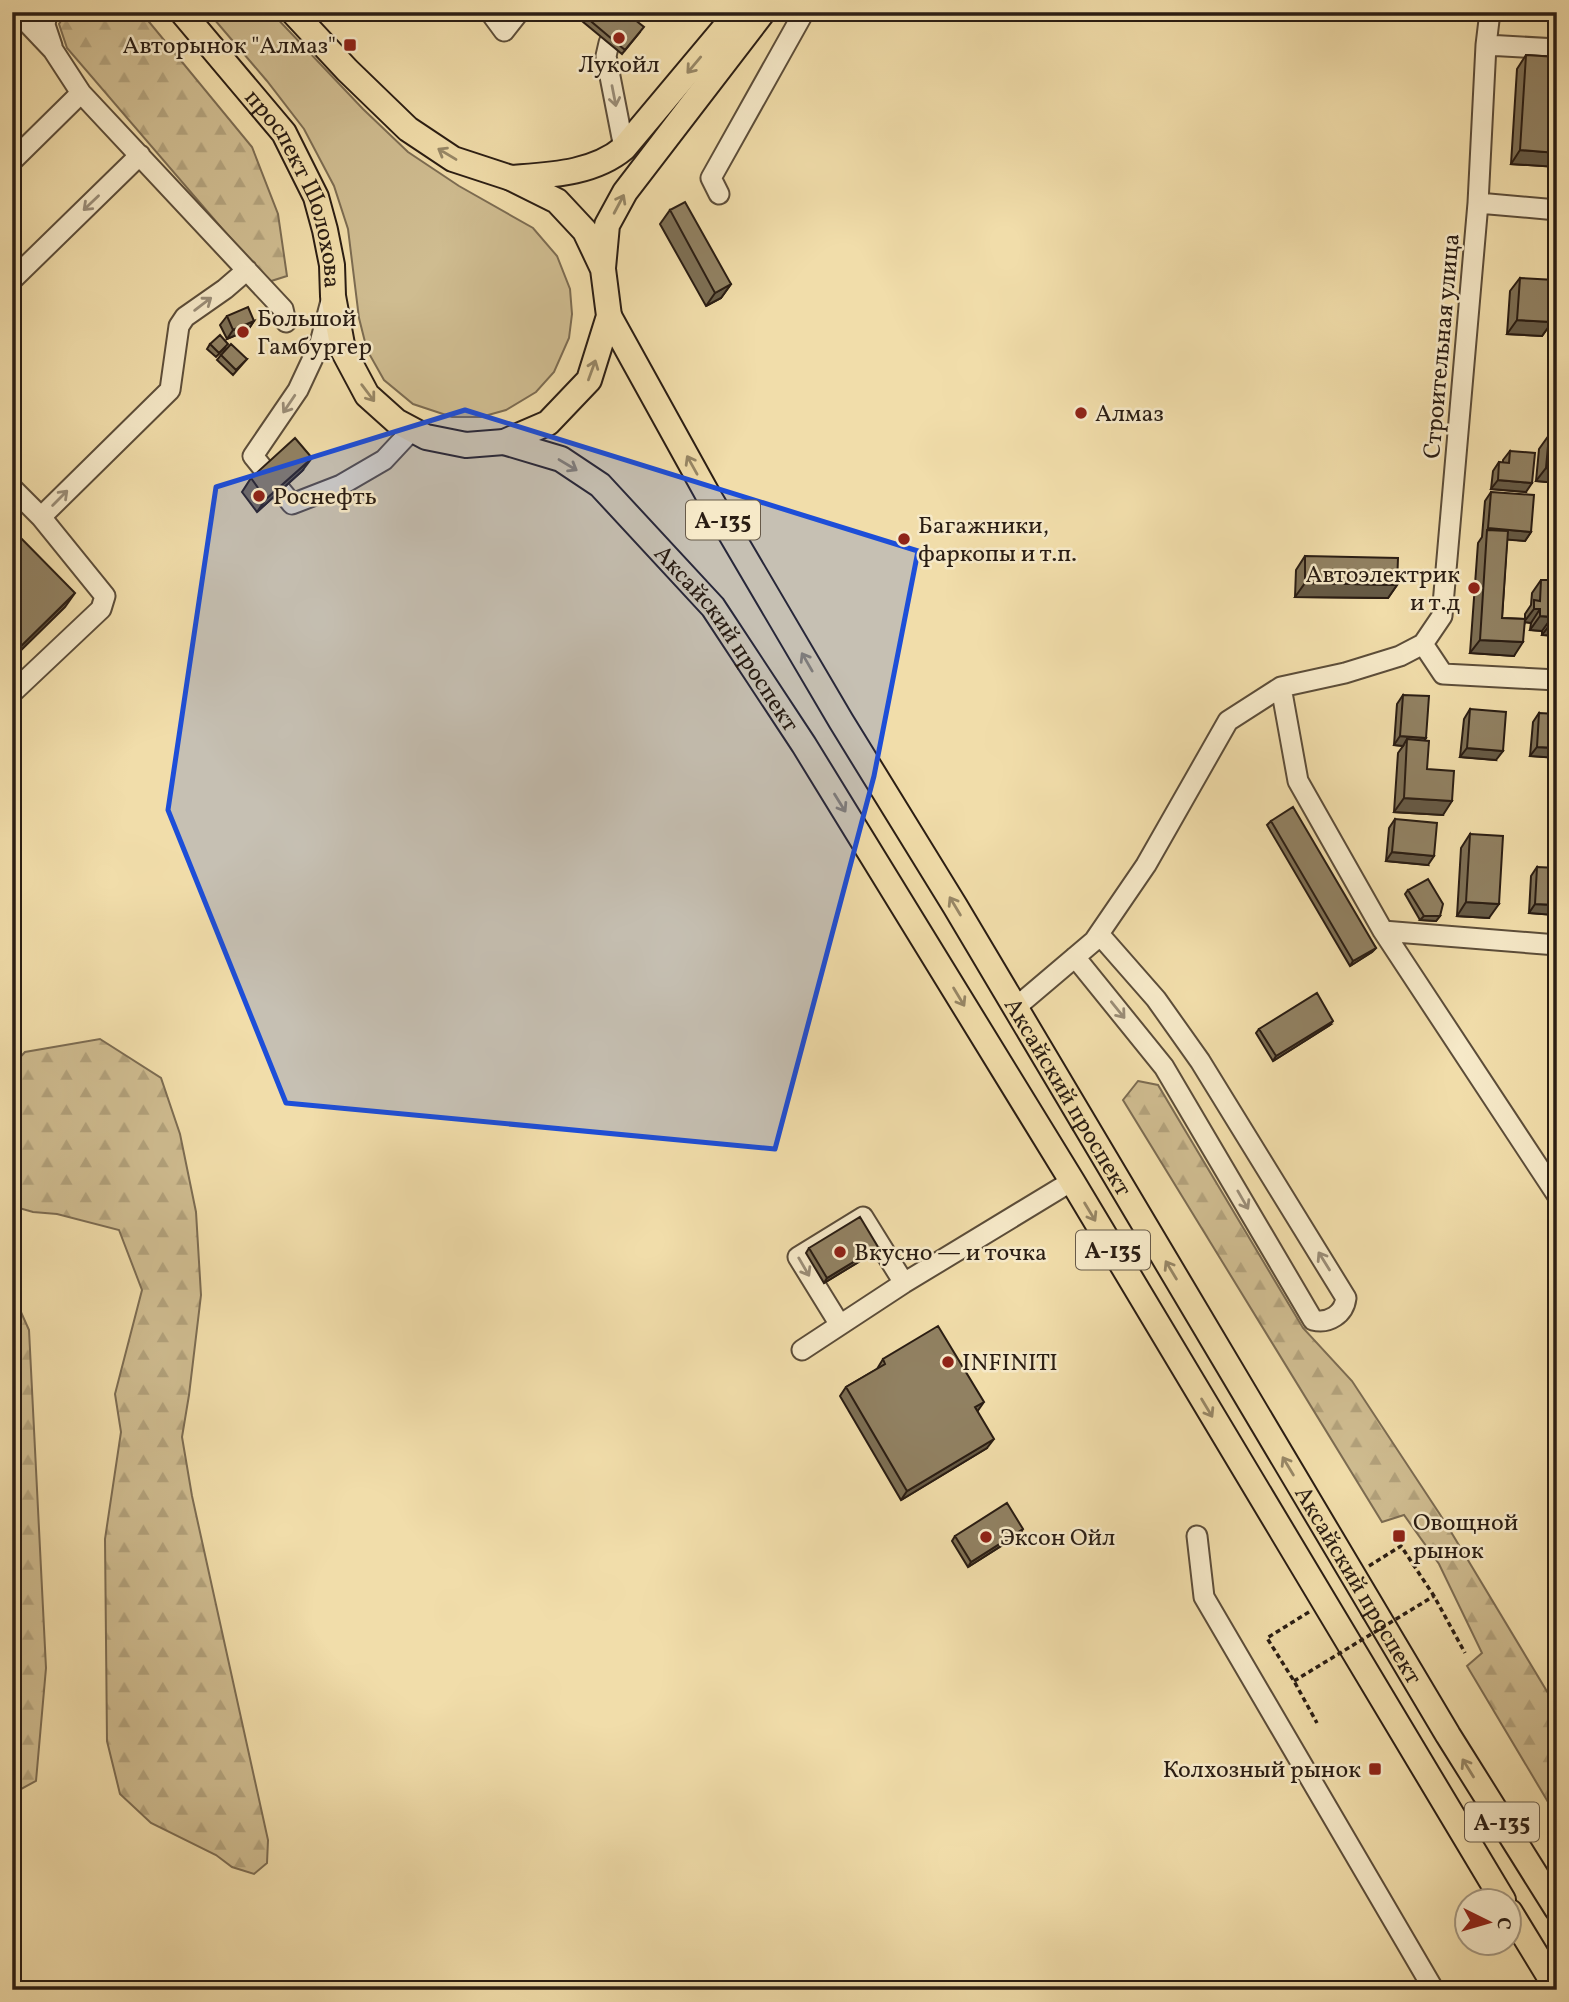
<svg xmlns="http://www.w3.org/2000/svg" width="1569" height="2002" font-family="Vollkorn,serif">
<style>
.grass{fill:#cfbc90;stroke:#7c6c52;stroke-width:2}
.forest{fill:url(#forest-firs);stroke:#7c6c52;stroke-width:2}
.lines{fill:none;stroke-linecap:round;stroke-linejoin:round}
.minor-casing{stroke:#5c4d39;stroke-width:23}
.major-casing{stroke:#2a1d13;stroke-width:28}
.path{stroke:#2a1d13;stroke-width:3.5;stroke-dasharray:5 3.5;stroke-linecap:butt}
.minor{stroke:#f6e9c8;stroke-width:19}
.major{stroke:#f1ddaa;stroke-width:24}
.path-bridge{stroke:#2a1d13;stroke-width:3.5;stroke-dasharray:5 3.5;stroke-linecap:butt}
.wall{fill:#7d6f54;stroke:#2a1d13;stroke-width:2}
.shaded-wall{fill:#665a45;stroke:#2a1d13;stroke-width:2}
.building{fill:#918162;stroke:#2a1d13;stroke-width:2}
.oneway{stroke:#978766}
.oneway2{stroke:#9a8d77}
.marked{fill:#1d4ed8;fill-opacity:0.2;stroke:#1d4ed8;stroke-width:5;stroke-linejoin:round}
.poi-dot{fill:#8f2418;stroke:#f6e9c8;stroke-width:2.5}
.labels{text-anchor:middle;stroke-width:5;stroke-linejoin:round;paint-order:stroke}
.shield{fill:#f6e9c8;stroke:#675a49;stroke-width:2}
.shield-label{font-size:23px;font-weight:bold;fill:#2a1d13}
.poi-label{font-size:24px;fill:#2a1d13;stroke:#f6e9c8;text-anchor:start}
.street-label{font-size:24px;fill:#2a1d13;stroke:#f6e9c8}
</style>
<defs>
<pattern id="forest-firs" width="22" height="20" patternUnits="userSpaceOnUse" patternTransform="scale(1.75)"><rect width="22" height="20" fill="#cfbc90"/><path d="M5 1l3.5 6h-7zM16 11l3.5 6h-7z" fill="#b2a17b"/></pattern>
</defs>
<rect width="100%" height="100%" fill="#f1ddaa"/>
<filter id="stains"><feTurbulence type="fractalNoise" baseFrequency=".00286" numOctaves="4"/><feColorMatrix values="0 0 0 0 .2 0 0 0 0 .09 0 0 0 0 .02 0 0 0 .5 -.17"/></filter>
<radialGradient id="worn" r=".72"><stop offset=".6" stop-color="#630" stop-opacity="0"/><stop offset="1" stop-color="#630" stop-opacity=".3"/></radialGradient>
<path class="grass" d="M208,12H271L363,109L408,152L459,186L533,228L557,256L570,289L572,314L569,338L554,372L536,392L506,410L481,417H452L413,404L384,380L367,350L359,318L348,229L334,186L304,129L267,81Z"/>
<path class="forest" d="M67,12H141L252,147L278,214L287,276L268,282L67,48L59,24Z
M100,1039L161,1078L180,1134L196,1212L201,1295L189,1395L182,1437L192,1496L268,1840L267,1863L254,1874L232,1867L216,1855L151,1823L120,1794L107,1741L105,1539L121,1432L115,1394L142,1290L119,1230L57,1214L33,1212L12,1206V1066L25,1052Z
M1138,1081L1158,1085L1303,1328L1352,1381L1445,1522L1557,1708V1817L1467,1666L1482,1653L1439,1564L1404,1515L1382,1522L1123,1100Z
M12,1292L29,1330L46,1668L36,1781L12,1794Z"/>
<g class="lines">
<defs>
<path id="minor" d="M17,12L53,50L81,93L283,309L286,322
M47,12L45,25L52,46
M490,12L504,31L519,12
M609,43L606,56L624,148
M1486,45L1557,49
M12,161L81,93
M719,194L711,178L804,12
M1478,203L1557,210
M12,280L140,155
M332,297L320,343L298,390L253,456L292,504L341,485L384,460L412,430
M12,488L41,517L170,390L179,326L185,317L225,289L247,270
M1423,644L1443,674L1557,680
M1281,687L1298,781L1383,931L1557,1195
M12,693L101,609L105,596L41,517
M1383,931L1557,945
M1075,957L1164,1067L1313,1320C1329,1324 1344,1314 1346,1298L1200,1061L1156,999L1099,934
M1015,1008L1094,941L1146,865L1228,721L1281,687L1345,673L1400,656L1423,644L1442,616L1478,203L1486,45L1490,12
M840,1325L798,1257L863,1217L904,1283
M802,1350L904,1283L1072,1181
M1197,1536L1204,1597L1434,1990"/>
<g id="major">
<path id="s1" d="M182,12L284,133L316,197L325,230L332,265L333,296L343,350L367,395L396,421L426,437L466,445L504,442L548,423L589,380L609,316L603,269L585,231L557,201L511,178L453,159L408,129L347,70L293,12"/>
<path d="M511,178C549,175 593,174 624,148L738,12"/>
<path d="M603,268L607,225L625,192L763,12"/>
<path id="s2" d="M609,316L708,495L841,721L955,906L1448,1735L1557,1909"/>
<path id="s3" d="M504,442L561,459L600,485L713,607L804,745L1072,1181L1503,1900"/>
<path d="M1510,1912L1557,1989"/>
</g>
</defs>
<use href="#minor" class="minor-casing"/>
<use href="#major" class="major-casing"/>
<path class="path" d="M1369,1566L1401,1546L1434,1596L1465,1653
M1309,1612L1267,1638L1294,1681L1317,1723"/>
<use href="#minor" class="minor"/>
<use href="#major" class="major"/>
<path class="path-bridge" d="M1294,1681L1434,1596"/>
</g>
<path class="wall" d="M571,12H625L640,32L622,54Z
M1526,55L1557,57V167L1511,164L1517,69Z
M670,210L731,284L721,298L706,306L660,224Z
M1520,278L1552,322L1542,336L1507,334L1510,291Z
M227,316L254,321L248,330L227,339L220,325Z
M210,344L225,348L216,357L207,349Z
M221,355L247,359L233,375L217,360Z
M1549,435L1557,483L1536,481L1539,449Z
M1510,451L1526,492L1491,489L1493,471L1499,462L1503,463V460Z
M302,471L257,512L242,492L251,478Z
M1491,492L1531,532L1525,541L1507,539L1502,618L1525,619V614L1531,605L1532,593L1541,580H1551L1557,576V636L1542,635V631L1530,630L1531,623L1525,622L1514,656L1470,653L1478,543L1482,537L1485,501Z
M1305,556L1397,585L1388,598L1295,597L1296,570Z
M1403,695L1424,740L1427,769L1443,815L1394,812L1398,753L1403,746L1394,745L1397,704Z
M1470,709L1496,760L1460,757L1464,719Z
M1539,713L1557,758L1530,756L1533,722Z
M1395,819L1428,865L1386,861L1389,828Z
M1271,821L1376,948L1372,952L1350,966L1267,825Z
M1470,834L1489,918L1457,916L1461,848Z
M1537,867L1554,915L1529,913L1531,876Z
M1408,890L1440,916L1436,921L1420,920L1405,894Z
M1330,1025L1273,1061L1256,1033L1259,1029Z
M878,1247L875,1252L824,1283L806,1253L809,1248Z
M883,1359L977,1411L987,1448L901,1500L840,1396L846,1387L877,1369Z
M1020,1534L968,1567L952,1541L955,1536Z"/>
<path class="shaded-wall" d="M1520,150L1557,153V167L1511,164Z
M731,284L721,298L706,306L715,293Z
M1517,320L1552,322L1542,336L1507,334Z
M254,321L248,330L227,339L233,330Z
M312,458L302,471L257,512L266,499Z
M1546,468L1557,469V483L1536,481Z
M1498,480L1532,483L1526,492L1491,489Z
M1488,528L1531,532L1525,541L1487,538Z
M1305,583L1397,585L1388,598L1295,597Z
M75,593L65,607L12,659V655Z
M1534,609H1540L1531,623L1524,622Z
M1540,616L1552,617L1542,631L1530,630Z
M1552,622H1557V636L1542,635Z
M1480,640L1523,642L1514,656L1470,653Z
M1400,736L1426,738L1420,747L1407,739L1403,746L1394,745Z
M1537,747L1557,748V758L1530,756Z
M1467,748L1503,751L1496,760L1460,757Z
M1404,798L1452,801L1443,815L1394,812Z
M1392,852L1434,856L1428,865L1386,861Z
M1466,902L1499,904L1489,918L1457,916Z
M1535,904L1557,905V911L1554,915L1529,913Z
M1424,916H1440L1436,921L1420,920Z
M1376,948L1372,952L1350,966L1353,961Z
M1333,1021L1330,1025L1273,1061L1276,1056Z
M878,1247L875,1252L824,1283L827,1278Z
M984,1402L977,1412L975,1407Z
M994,1439L987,1448L901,1500L907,1491Z
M1023,1529L1020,1534L968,1567L971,1562Z"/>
<path class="building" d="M580,12H625L644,27L625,50Z
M1526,55L1557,57V153L1520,150Z
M685,202L731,284L715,293L670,210Z
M1520,278L1555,280L1552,322L1517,320Z
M248,307L254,321L233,330L227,316Z
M220,335L228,344L219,353L210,344Z
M231,344L247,359L236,370L221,355Z
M1549,435L1557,436V469L1546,468Z
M295,438L312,458L266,499L251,478Z
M1510,451L1535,453L1532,483L1498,480L1499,462L1509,463Z
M1491,492L1534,495L1531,532L1488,528Z
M12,529L75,593L12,655Z
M1487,530L1508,531L1502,618L1525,619L1523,642L1480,640Z
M1305,556L1398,558L1397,585L1305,583Z
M1554,576H1557V622H1552V617L1540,616V609H1534V600L1540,601L1541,580H1551Z
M1403,695L1429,696L1426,738L1400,736Z
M1470,709L1506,712L1503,751L1467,748Z
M1539,713L1557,714V748L1537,747Z
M1407,739L1429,741L1427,769L1454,771L1452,801L1404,798Z
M1293,807L1376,948L1353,961L1271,821Z
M1395,819L1437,823L1434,856L1392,852Z
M1470,834L1503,836L1499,904L1466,902Z
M1537,867L1557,868V905L1535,904Z
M1428,879L1443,904L1440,916H1424L1408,890Z
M1317,993L1333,1021L1276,1056L1259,1029Z
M860,1217L878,1247L827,1278L809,1248Z
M938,1326L984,1402L975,1407L994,1439L907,1491L846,1387L885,1364L883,1359Z
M1007,1503L1023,1529L971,1562L955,1536Z"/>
<defs><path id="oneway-shaft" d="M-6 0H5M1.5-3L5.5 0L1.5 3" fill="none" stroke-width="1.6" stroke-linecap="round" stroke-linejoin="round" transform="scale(1.75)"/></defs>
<g class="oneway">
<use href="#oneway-shaft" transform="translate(694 65) rotate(130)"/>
<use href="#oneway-shaft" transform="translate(447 154) rotate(-149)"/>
<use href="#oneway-shaft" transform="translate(619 204) rotate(-62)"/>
<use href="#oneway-shaft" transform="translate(592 370) rotate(-70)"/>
<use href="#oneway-shaft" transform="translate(368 393) rotate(53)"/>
<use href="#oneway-shaft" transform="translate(568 465) rotate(31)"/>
<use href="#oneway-shaft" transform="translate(692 465) rotate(-119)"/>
<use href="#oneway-shaft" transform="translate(807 662) rotate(-120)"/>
<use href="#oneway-shaft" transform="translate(840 803) rotate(58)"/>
<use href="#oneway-shaft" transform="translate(955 906) rotate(-121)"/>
<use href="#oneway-shaft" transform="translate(959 997) rotate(59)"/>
<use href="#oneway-shaft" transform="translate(1090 1212) rotate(59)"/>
<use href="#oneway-shaft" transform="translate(1171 1270) rotate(-121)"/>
<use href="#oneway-shaft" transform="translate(1207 1408) rotate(59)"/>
<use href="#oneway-shaft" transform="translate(1288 1466) rotate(-121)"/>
<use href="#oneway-shaft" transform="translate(1468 1768) rotate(-122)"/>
</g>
<g class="oneway2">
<use href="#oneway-shaft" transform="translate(614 96) rotate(79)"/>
<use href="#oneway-shaft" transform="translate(91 203) rotate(136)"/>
<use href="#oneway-shaft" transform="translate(203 304) rotate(-37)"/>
<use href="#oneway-shaft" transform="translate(289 404) rotate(124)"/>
<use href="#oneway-shaft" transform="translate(60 498) rotate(-45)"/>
<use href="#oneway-shaft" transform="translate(1118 1010) rotate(51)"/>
<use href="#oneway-shaft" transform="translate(1243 1200) rotate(60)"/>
<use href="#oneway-shaft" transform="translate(1324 1261) rotate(-122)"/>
<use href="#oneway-shaft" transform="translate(804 1267) rotate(60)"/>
</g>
<path class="marked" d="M465,410L918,551L874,776L775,1149L286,1103L168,810L216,487Z"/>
<g class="poi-dot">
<circle cx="619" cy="38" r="7"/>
<rect x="343" y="38" width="14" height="14" rx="3.5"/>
<circle cx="243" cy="332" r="7"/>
<circle cx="1081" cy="413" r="7"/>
<circle cx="259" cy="496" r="7"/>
<circle cx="904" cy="539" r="7"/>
<circle cx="1474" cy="588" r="7"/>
<circle cx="840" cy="1252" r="7"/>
<circle cx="948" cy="1362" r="7"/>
<rect x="1392" y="1529" width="14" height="14" rx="3.5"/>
<circle cx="986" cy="1537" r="7"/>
<rect x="1368" y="1762" width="14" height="14" rx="3.5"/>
</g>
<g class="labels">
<g class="shield">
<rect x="686" y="500.5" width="74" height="39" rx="5"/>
<rect x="1076" y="1230.5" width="74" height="39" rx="5"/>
<rect x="1465" y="1802.5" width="74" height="39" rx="5"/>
</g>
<g class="shield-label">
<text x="723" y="528">А-135</text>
<text x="1113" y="1258">А-135</text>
<text x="1502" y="1830">А-135</text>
</g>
<g class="poi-label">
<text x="336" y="53" text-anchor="end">Авторынок "Алмаз"</text>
<text x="619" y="72" text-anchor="middle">Лукойл</text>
<text x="257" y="326">Большой<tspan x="257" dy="28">Гамбургер</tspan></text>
<text x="1095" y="421">Алмаз</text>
<text x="273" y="504">Роснефть</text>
<text x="918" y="533">Багажники,<tspan x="918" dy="28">фаркопы и т.п.</tspan></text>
<text x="1460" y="582" text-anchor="end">Автоэлектрик<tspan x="1460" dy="28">и т.д</tspan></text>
<text x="854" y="1260">Вкусно — и точка</text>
<text x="962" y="1370">INFINITI</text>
<text x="1413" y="1530">Овощной<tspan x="1413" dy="28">рынок</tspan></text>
<text x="1000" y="1545">Эксон Ойл</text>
<text x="1361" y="1777" text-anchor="end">Колхозный рынок</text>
</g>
<g class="street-label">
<text dy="8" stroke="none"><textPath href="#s1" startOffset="214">проспект Шолохова</textPath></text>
<text transform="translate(1441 346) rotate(-85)" y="8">Строительная улица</text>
<text dy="8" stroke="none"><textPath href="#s3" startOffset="306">Аксайский проспект</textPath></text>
<text dy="8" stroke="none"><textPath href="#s2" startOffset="906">Аксайский проспект</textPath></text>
<text dy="8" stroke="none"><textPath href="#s2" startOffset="1474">Аксайский проспект</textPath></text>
</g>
</g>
<rect width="1569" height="2002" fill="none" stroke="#f1ddaa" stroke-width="42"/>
<rect x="14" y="14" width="1541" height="1974" fill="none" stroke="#2a1d13" stroke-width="3.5"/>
<rect x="21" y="21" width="1527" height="1960" fill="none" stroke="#2a1d13" stroke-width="2"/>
<g transform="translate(1488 1922) rotate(95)"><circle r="33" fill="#f6e9c8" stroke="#a49780" stroke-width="2"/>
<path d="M0-5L12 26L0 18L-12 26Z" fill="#8f2418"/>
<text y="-10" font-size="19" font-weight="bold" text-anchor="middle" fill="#2a1d13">С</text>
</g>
<rect width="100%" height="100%" filter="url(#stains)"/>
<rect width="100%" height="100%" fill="url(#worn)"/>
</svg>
